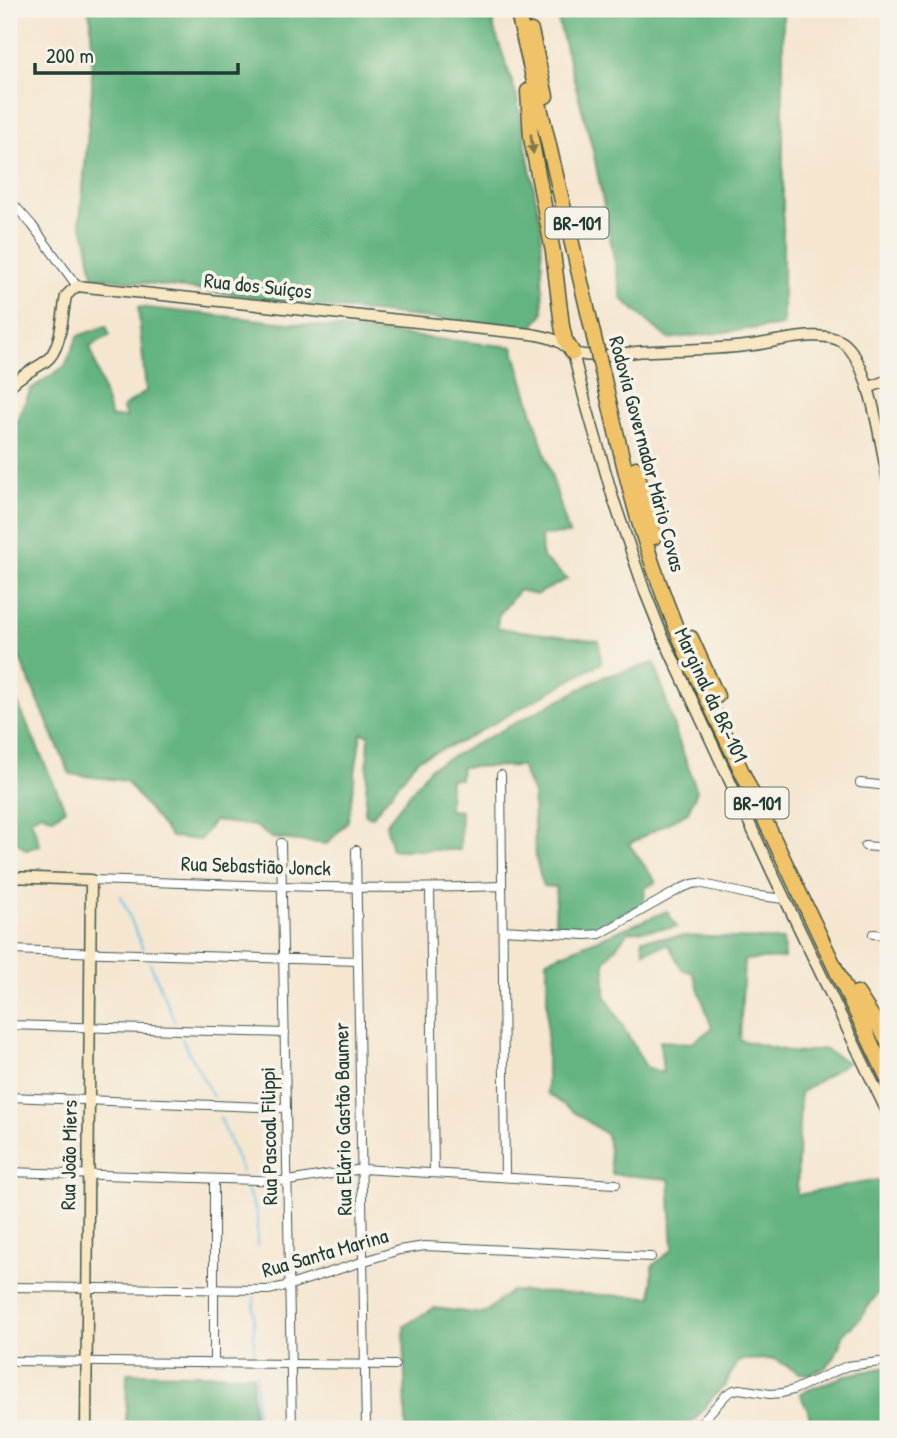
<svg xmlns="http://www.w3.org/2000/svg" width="897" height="1438" font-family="'Patrick Hand',sans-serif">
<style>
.forest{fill:#64b480;stroke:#42785a;stroke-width:2}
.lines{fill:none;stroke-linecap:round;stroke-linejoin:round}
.stream{stroke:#68c5e6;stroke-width:2}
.street-casing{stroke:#3f564b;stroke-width:10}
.secondary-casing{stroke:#3f564b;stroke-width:13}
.highway-casing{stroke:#3f564b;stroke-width:17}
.street{stroke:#fff;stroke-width:8}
.secondary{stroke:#f9e7c3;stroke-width:10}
.highway{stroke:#f1c369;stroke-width:14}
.highway-bridge-casing{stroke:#3f564b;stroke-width:17;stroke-linecap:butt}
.highway-bridge{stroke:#f1c369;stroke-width:14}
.oneway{fill:#7d794c}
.labels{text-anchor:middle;stroke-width:7;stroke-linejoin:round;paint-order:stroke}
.shield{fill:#f7f3e8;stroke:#60746a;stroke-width:2}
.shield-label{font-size:19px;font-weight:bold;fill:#1f3d34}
.street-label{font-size:21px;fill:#1f3d34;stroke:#f7f3e8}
</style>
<rect width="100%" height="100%" fill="#f7f3e8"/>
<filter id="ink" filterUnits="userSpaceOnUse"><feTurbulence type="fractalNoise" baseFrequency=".0143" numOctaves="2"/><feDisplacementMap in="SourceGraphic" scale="14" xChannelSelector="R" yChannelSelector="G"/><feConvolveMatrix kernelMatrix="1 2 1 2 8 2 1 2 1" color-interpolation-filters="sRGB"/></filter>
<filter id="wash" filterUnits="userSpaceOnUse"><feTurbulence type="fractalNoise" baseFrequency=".00686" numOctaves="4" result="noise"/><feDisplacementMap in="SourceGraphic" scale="28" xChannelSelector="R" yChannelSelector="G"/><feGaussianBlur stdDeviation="1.57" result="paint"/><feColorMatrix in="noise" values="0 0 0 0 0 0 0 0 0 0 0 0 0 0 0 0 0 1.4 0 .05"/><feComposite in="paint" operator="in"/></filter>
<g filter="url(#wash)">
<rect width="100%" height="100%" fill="#f5e6d0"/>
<path class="forest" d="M88,9H491L494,28L516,94L541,225L543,313L531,329L335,308L93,276L87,241L80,221L92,88L91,20Z
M555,9H783V325L668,339L622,299L593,150Z
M138,307L513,347L569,534L541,535L542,557L567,579L536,595L519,590L498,616L497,628L599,641L601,663L462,741L418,759L372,817L365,814L369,735L361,733L348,821L327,844L272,838L255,826L214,821L200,840L171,837L126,781L70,774L9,634V448L11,445L13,429L31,389L65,366L78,336L106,326L110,335L90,346L111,417H127L122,408L146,391Z
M655,663L675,731L697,791L688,812L629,844L656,882L645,888L644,904L591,928L555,927L556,887L543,886L535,855L533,794L521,766L461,767L460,779H450L449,810L461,811L460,850H392L386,824L430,768L603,677Z
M9,684L65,809L53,818L41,813L31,819L40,845L26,850L18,843L9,830Z
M667,911L677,927L628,932L605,961V995L646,1067L663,1073L660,1041L692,1043L712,1028L693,973L682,969L668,944L644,952L642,939L687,936L783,940L784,958L744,960L740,1040L796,1053L823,1049L848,1062L800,1093L797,1195L877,1180L888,1191V1279L868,1307L861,1318L845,1332L834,1358L826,1367L810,1374L799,1373L774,1359L740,1360L730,1375L726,1384L713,1397L693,1422L678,1429H406L404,1326L434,1308L483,1314L511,1291L652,1297V1266L673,1249L669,1179L612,1174L607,1135L547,1093V960Z
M888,1367V1429H802L809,1423C811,1407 802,1406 801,1393L847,1375Z
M127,1373L253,1375V1429H126Z"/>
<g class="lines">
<path class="stream" d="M121,896L143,949
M150,963L175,1022
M182,1039L213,1097
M220,1117L242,1172
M246,1187L257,1214V1246
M254,1297V1355
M255,1429L257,1373"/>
</g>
</g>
<g filter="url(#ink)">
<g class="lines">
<defs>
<path id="street" d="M9,199L32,225L77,286
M501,775L505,1177
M860,783L888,786
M281,843L292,1429
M865,846L888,848
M356,850L366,1429
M91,880C228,884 365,891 502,886
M430,889L434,1173
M503,930L586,935L600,934L682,888L692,884L699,883L751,895L785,899
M873,934L888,935
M9,950L358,961
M9,1025L285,1033
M9,1097L286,1108
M9,1172L288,1181L362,1169L616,1184
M9,1287L268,1290L290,1285L399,1250L425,1246L651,1257
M9,1361L395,1365
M214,1363V1179
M695,1429L727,1394L734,1390L740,1389L770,1394L782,1393L793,1390L847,1366L888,1361"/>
<path id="secondary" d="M573,353L584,397L613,498L645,592L663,637L772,872L888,1114
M9,387C19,375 34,370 46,361C62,349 62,315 66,296L71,291L77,286L531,334C541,336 551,337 561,343C570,349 572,354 584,355C603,358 632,351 652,351C686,349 720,350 753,345C777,342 828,327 846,345C871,368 881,447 888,481
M868,388L888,380
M9,877L91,880L86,1429"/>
<path id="highway" d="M517,9L596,346
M531,31L546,96
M528,91L531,138L553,252L562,326L565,340L573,353
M600,363C613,417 624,472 640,525C655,575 673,623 694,671L888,1079
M636,468L654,537
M691,638L717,696
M857,993L888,1041"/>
</defs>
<use href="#street" class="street-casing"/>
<use href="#secondary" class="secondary-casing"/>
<use href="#highway" class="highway-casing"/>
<use href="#street" class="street"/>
<use href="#secondary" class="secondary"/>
<use href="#highway" class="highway"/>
<defs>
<path id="highway-bridge" d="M596,346L600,363"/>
</defs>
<use href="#highway-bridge" class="highway-bridge-casing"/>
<use href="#highway-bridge" class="highway-bridge"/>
</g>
<defs><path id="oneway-solid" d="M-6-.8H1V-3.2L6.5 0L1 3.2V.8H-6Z" transform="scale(1.75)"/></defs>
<use class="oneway" href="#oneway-solid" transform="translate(532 144) rotate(83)"/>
</g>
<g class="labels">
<g class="shield">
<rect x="545.5" y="207.5" width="63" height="31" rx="5"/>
<rect x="725.5" y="787.5" width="63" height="31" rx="5"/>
</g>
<g class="shield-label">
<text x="577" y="230">BR-101</text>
<text x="757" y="810">BR-101</text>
</g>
<g class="street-label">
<text transform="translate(258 286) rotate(6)" y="7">Rua dos Suíços</text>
<text transform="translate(647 454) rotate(75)" y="7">Rodovia Governador Mário Covas</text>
<text transform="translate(711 695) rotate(65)" y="7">Marginal da BR-101</text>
<text transform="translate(256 866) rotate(2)" y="7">Rua Sebastião Jonck</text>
<text transform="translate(343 1119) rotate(-91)" y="7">Rua Elário Gastão Baumer</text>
<text transform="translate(269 1136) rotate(-91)" y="7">Rua Pascoal Filippi</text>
<text transform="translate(69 1155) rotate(-89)" y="7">Rua João Miers</text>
<text transform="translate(325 1253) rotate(-16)" y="7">Rua Santa Marina</text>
</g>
</g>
<rect width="897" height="1438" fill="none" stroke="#f7f3e8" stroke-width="35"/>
<path d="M35 63v10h203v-10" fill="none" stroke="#1f3d34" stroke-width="3.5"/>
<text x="46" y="63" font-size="21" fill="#1f3d34" stroke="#f7f3e8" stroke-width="5" paint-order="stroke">200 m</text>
</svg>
